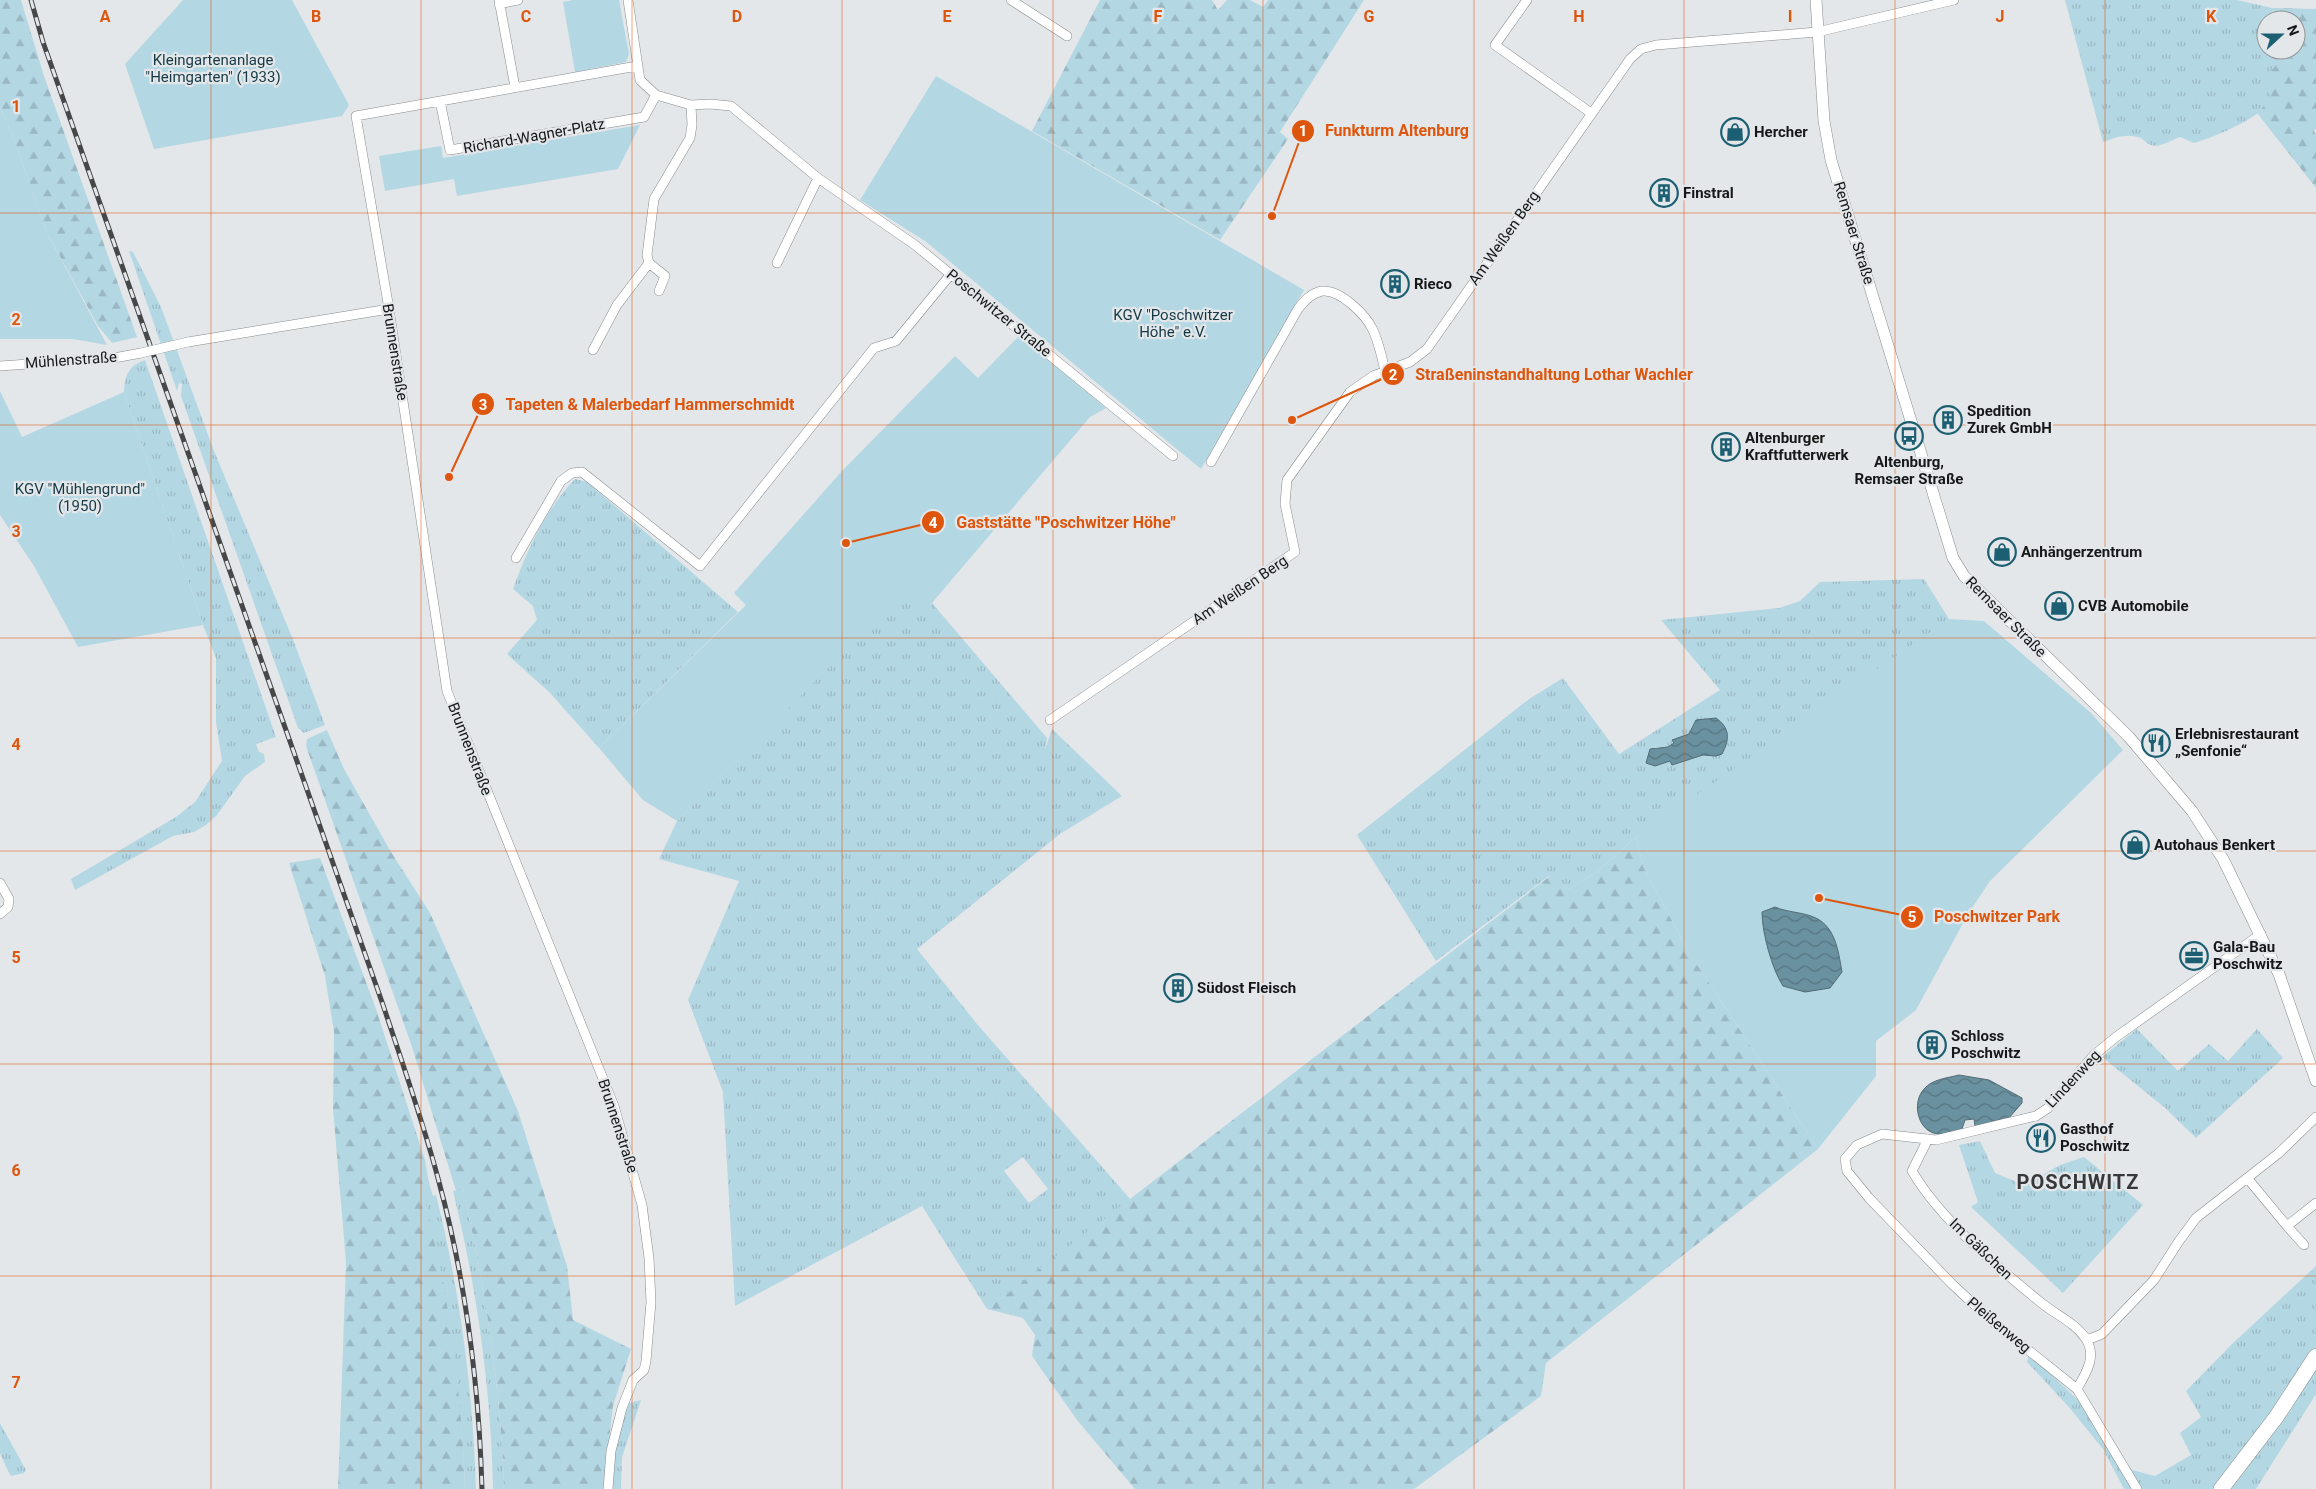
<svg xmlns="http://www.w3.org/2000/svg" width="2316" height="1489" font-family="Roboto,sans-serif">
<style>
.grass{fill:url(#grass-tufts);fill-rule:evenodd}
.forest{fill:url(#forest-firs)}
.green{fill:#b4d7e4}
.water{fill:url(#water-waves);stroke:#516c76}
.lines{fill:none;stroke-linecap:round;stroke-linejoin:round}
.minor-casing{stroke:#888b8c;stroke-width:10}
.tertiary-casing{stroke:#888b8c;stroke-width:12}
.trunk-casing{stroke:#888b8c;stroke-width:16}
.minor{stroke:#fff;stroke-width:9}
.tertiary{stroke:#fff;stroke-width:11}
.trunk{stroke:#fff;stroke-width:15}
.rail-casing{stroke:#464748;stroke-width:5}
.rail{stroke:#e4e7e9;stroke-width:3;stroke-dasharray:9;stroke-linecap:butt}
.minor-bridge-casing{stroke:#888b8c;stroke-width:10;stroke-linecap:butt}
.minor-bridge{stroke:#fff;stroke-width:9}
.grid{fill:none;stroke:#de560d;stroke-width:1;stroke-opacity:0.55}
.labels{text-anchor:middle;stroke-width:4.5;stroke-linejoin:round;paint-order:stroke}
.park-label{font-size:15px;fill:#143945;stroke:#e4e7e9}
.poi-label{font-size:15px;font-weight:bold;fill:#161718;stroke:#e4e7e9;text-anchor:start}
.street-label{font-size:15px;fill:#161718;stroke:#e4e7e9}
.district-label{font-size:20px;font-weight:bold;letter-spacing:1px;fill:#363839;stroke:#e4e7e9}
.grid-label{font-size:16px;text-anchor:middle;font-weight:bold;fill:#de560d;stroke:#e4e7e9;stroke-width:4.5;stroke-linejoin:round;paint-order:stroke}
.leader{fill:none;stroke:#de560d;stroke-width:2}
.callout-dot{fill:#de560d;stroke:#e4e7e9;stroke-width:2}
.mark-label{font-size:15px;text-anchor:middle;font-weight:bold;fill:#fff}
.callout-label{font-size:16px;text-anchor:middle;font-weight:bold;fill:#de560d;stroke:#e4e7e9;stroke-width:4.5;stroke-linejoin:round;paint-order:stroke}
</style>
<defs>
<pattern id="grass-tufts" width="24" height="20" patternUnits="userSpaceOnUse" patternTransform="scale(1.25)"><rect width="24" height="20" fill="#b4d7e4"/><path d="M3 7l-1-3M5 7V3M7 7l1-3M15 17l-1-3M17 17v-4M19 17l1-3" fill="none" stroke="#9ab8c3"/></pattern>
<pattern id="forest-firs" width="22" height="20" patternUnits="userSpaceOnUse" patternTransform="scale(1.25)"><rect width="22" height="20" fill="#b4d7e4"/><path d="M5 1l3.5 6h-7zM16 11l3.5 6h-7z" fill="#9ab8c3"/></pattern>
<pattern id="water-waves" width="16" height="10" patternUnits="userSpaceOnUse" patternTransform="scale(1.25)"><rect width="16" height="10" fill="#6a919f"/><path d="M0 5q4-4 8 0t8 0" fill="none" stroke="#567581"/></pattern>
</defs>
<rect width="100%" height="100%" fill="#e4e7e9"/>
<path class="grass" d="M2065,0H2237L2272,8L2273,20H2266V50H2276L2282,58L2270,72C2271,81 2273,91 2270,99C2262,119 2213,137 2194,143L2180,137C2172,140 2159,148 2151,145C2147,144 2144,140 2141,138C2127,133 2116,137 2103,142Z
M129,251L133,252L161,307L214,451L292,637L325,725L304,733L298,728L181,396L182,384L179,383L177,391Z
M145,360L276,737L256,744L259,752L264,754L265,762L245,776L217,815L206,825L194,832L173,836L75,890L71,879L176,817L195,802L222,761L216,722V658L203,625L124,392C125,375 128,366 145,360Z
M575,479L587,482L738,612L599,748L550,693L507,654L537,620L533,606L513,589C527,550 546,509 575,479Z
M1924,579L1949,619L1767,758L1636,837L1599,870L1569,889L1549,876L1436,961L1357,835L1529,699L1563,678L1619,754L1720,690L1661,620L1779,608L1800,601L1820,582ZM1689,734L1710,756L1703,755L1672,765L1670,761L1655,766V747H1668L1674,743L1672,741Z
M891,603H932L1047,738L1045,750L1052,729L1122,796L1060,834L917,949L977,1024L1131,1200L987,1309L922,1206L735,1306L723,1092L688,1000L739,881L659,859L677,821ZM1023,1157L1048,1189L1029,1203L1004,1171Z
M2137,1029L2178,1071L2209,1044L2228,1061L2257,1029L2283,1058L2196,1138L2164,1107L2102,1057Z
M1980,1141L1995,1173L2024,1185L2060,1165L2084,1157L2143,1205L2063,1293L1971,1207L1978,1202L1959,1145Z
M429,1183L433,1196L436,1195C460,1291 473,1390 476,1489H465C462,1391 446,1296 425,1201L424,1184Z
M463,1189C485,1288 501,1387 504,1489H493C491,1388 477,1289 453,1191Z
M2316,1266V1394L2256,1489H2124L2103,1449L2068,1406L2027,1362L2029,1354L2078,1400L2132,1470L2155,1476L2191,1455L2180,1433L2201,1417L2186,1391L2232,1344Z
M641,1400L622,1457L621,1489H611L614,1452L625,1404Z
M0,1423L26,1470L24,1473L11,1476L9,1473L0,1453Z"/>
<path class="forest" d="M0,0H21L44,76L137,337L112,343L98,326L47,233L12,134L0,108Z
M1100,0H1212L1218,10L1227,0H1250L1263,7L1268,0H1364L1280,132L1288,139L1220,240L1032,131Z
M2272,8L2316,9V127L2314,131L2316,134V188L2257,113C2268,102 2274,97 2267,81L2270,72L2282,58L2276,50H2296V20H2273Z
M327,730L344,769L391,852L430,913L518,1111L567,1266L573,1320L631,1349L613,1406L603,1489H504C501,1388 485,1288 463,1189L456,1191L412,1047L306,746L307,739Z
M1636,837L1643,866L1687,949L1818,1149L1546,1363L1541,1396L1414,1489H1135L1077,1420L1032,1356L1035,1335L1023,1318L987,1309L1550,876L1569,889L1599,870Z
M320,858L376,1009L425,1160L429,1183L424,1184C426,1213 435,1241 441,1270C454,1342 463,1416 465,1489H338L346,1262L333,1108L334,1032L325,976L289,863Z"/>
<path class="green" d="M183,0H292L349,105L342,116L154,149L125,64Z
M573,0H619L629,54L626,62L575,72L563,2Z
M936,76L1304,290L1201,469L925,241L860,200Z
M0,108L12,134L47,233L107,345L73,339H0Z
M640,125L618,169L457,196L454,179L385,191L379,156L441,146L443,158Z
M1019,336L1106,408L1090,417L932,603L891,604L677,821L643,800L599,748L746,605L734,593L842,471L955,356L978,378Z
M0,391L22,437L124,392L203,625L78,647L34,566L0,515Z
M1949,619L1984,621L2092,714L2123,750L1990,881L1968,914L1916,1010L1876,1041V1076L1818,1149L1687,949L1643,866L1636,837Z"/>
<path class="water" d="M1716,718C1730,728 1730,739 1722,754L1716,756L1703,755L1672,765L1670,761L1655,766L1646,763L1650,749L1668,747L1674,743L1672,740L1689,734L1696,720Z
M1775,907C1787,912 1799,912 1811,916C1835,924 1838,949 1842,972L1830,988L1805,992L1783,986C1772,969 1762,933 1762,912Z
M1959,1075L1989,1080L2022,1098V1103L2008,1119L1975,1126L1974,1119L1965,1120L1962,1129C1955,1131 1946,1134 1939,1134C1918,1133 1911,1103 1924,1089C1932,1079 1948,1078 1959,1075Z"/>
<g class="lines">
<defs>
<path id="minor" d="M499,0L515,87
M628,0L640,80L656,95L691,105L710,104L731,106L818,178L915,245L1173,456
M1011,0L1067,36
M1527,0L1495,45L1591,113
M499,4L518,0
M440,101L450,150L644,117L656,95
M777,263L818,178
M659,291L665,276L649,263L647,255L654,199L690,138L692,125L691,105
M188,342L389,309
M593,350L617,305L649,263
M0,366L114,358L141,353
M1211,462L1298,309C1304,301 1311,293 1322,291C1340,289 1366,315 1373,330C1379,343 1382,357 1385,371
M516,558L561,481L572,473L582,472L700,566L874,348L896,341L951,274
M1050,720L1295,552L1285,504L1287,480L1350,392L1373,376L1410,362L1427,349L1630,59L1641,49L1656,45L1817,32L1954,0
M0,883L9,899L8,907L0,914
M1928,1139L1912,1171C1941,1220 1995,1265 2039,1301C2054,1314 2075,1322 2086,1339C2097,1357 2086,1373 2077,1389
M2248,1179L2287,1226L2316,1203
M2287,1226L2304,1245
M2087,1340L2102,1334L2154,1280L2179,1241L2196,1218L2279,1153L2316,1117
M608,1489L611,1451L622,1408L633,1380L644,1370L646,1361L651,1302L649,1258L642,1205L614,1106L447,691L389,309L356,116L637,66
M2137,1489L2077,1389L1993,1322L1953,1285L1869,1198L1847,1171L1845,1159L1857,1145L1882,1134L1936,1140L2036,1116L2048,1108L2094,1055L2116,1037L2261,934"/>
<path id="tertiary" d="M1816,0L1824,121L1831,160L1953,558L1964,576L2129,737L2192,811L2223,859L2279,974L2316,1081"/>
<path id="trunk" d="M2221,1489L2277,1416L2316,1356"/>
</defs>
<use href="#minor" class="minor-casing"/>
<use href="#tertiary" class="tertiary-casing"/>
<use href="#trunk" class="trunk-casing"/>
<use href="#minor" class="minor"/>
<use href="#tertiary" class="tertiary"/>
<use href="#trunk" class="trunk"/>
<defs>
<path id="rail" d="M31,0L43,42L382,1002C402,1062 423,1121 439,1182C466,1282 479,1386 482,1489"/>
</defs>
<use href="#rail" class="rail-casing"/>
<use href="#rail" class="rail"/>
<defs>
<path id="minor-bridge" d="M141,353L188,342"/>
</defs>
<use href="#minor-bridge" class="minor-bridge-casing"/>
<use href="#minor-bridge" class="minor-bridge"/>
</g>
<path class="grid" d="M211,0V1489M421,0V1489M632,0V1489M842,0V1489M1053,0V1489M1263,0V1489M1474,0V1489M1684,0V1489M1895,0V1489M2105,0V1489M0,213H2316M0,425H2316M0,638H2316M0,851H2316M0,1064H2316M0,1276H2316"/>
<defs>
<symbol id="shop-ring" viewBox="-11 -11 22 22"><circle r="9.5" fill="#e4e7e9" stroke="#1c5e72" stroke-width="1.5"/><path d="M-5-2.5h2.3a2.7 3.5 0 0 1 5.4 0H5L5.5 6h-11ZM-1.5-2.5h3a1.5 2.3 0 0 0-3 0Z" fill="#1c5e72"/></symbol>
<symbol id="building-ring" viewBox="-11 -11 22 22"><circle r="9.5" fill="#e4e7e9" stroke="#1c5e72" stroke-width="1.5"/><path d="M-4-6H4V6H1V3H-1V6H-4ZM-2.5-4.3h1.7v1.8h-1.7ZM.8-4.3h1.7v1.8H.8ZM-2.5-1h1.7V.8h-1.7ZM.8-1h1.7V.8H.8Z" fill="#1c5e72"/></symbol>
<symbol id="bus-ring" viewBox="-11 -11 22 22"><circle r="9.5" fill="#e4e7e9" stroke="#1c5e72" stroke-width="1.5"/><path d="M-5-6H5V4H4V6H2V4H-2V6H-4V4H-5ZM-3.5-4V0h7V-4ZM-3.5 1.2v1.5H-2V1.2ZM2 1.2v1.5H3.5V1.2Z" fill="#1c5e72"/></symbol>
<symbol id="restaurant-ring" viewBox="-11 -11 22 22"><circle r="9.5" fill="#e4e7e9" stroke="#1c5e72" stroke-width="1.5"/><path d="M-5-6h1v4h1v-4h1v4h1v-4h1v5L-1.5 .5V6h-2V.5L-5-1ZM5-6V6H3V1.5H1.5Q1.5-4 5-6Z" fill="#1c5e72"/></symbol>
<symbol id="office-ring" viewBox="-11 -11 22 22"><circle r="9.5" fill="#e4e7e9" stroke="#1c5e72" stroke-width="1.5"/><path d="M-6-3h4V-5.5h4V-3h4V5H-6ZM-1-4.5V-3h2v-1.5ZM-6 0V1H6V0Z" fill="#1c5e72"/></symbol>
</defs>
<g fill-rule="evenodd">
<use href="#shop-ring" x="1719" y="116" width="32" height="32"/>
<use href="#building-ring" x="1648" y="177" width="32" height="32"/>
<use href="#building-ring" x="1379" y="268" width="32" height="32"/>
<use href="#building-ring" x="1932" y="404" width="32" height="32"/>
<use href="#bus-ring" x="1893" y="420" width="32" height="32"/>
<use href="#building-ring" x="1710" y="431" width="32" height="32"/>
<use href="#shop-ring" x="1986" y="536" width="32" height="32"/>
<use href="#shop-ring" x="2043" y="590" width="32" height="32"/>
<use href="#restaurant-ring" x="2140" y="727" width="32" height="32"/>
<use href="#shop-ring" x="2119" y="829" width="32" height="32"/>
<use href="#office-ring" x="2178" y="940" width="32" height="32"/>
<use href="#building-ring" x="1162" y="972" width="32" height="32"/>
<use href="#building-ring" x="1916" y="1029" width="32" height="32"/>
<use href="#restaurant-ring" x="2025" y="1122" width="32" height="32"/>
</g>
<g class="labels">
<g class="park-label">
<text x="213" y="65">Kleingartenanlage<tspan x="213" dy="17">"Heimgarten" (1933)</tspan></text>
<text x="1173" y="320">KGV "Poschwitzer<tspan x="1173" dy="17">Höhe" e.V.</tspan></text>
<text x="80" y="494">KGV "Mühlengrund"<tspan x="80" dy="17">(1950)</tspan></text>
</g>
<g class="poi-label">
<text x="1754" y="137">Hercher</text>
<text x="1683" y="198">Finstral</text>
<text x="1414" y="289">Rieco</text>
<text x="1967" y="416">Spedition<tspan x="1967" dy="17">Zurek GmbH</tspan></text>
<text x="1745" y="443">Altenburger<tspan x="1745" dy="17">Kraftfutterwerk</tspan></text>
<text x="1909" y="467" text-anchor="middle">Altenburg,<tspan x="1909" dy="17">Remsaer Straße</tspan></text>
<text x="2021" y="557">Anhängerzentrum</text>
<text x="2078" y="611">CVB Automobile</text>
<text x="2175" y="739">Erlebnisrestaurant<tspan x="2175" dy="17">„Senfonie“</tspan></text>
<text x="2154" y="850">Autohaus Benkert</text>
<text x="2213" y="952">Gala-Bau<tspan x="2213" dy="17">Poschwitz</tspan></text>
<text x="1197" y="993">Südost Fleisch</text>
<text x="1951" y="1041">Schloss<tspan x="1951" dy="17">Poschwitz</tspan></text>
<text x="2060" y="1134">Gasthof<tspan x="2060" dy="17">Poschwitz</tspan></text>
</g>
<g class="street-label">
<text transform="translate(534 136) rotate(-10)" y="5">Richard-Wagner-Platz</text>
<text transform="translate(1854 233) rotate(73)" y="5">Remsaer Straße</text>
<text transform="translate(1504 238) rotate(-55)" y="5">Am Weißen Berg</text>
<text transform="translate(999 313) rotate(39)" y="5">Poschwitzer Straße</text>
<text transform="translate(395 352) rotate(81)" y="5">Brunnenstraße</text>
<text transform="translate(71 360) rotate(-4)" y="5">Mühlenstraße</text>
<text transform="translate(1240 590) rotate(-34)" y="5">Am Weißen Berg</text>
<text transform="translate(2006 617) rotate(45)" y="5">Remsaer Straße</text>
<text transform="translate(470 749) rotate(69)" y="5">Brunnenstraße</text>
<text transform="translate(2073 1079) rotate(-47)" y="5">Lindenweg</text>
<text transform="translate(618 1126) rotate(72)" y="5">Brunnenstraße</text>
<text transform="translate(1981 1249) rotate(44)" y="5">Im Gäßchen</text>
<text transform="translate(1999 1325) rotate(40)" y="5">Pleißenweg</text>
</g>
<g class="district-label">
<text x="2078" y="1189">POSCHWITZ</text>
</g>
</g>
<g class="grid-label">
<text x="105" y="22">A</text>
<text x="316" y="22">B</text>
<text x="526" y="22">C</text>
<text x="737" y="22">D</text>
<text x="947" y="22">E</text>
<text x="1158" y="22">F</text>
<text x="1369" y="22">G</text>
<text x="1579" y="22">H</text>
<text x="1790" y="22">I</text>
<text x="2000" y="22">J</text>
<text x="2211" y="22">K</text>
<text x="16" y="112">1</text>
<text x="16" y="325">2</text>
<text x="16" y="537">3</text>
<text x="16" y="750">4</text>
<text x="16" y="963">5</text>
<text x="16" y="1176">6</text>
<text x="16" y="1388">7</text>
</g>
<path class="leader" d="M1272 216L1303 131M1292 420L1393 374M449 477L483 404M846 543L933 522M1819 898L1912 917"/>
<g class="callout-dot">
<circle cx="1272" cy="216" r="5"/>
<circle cx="1292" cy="420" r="5"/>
<circle cx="449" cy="477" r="5"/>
<circle cx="846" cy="543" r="5"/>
<circle cx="1819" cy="898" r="5"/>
<circle cx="1303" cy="131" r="12"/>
<circle cx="1393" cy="374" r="12"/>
<circle cx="483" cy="404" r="12"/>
<circle cx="933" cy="522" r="12"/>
<circle cx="1912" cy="917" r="12"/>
</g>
<g class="mark-label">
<text x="1303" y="136">1</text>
<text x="1393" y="380">2</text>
<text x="483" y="410">3</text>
<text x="933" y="528">4</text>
<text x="1912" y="922">5</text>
</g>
<g class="callout-label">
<text x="1397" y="136">Funkturm Altenburg</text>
<text x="1554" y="380">Straßeninstandhaltung Lothar Wachler</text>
<text x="650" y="410">Tapeten &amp; Malerbedarf Hammerschmidt</text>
<text x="1066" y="528">Gaststätte "Poschwitzer Höhe"</text>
<text x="1997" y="922">Poschwitzer Park</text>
</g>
<g transform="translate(2281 35) rotate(69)"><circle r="24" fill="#e4e7e9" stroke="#929495"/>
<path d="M0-4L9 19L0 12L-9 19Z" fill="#1c5e72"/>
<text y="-8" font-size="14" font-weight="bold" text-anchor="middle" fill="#161718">N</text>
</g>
</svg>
